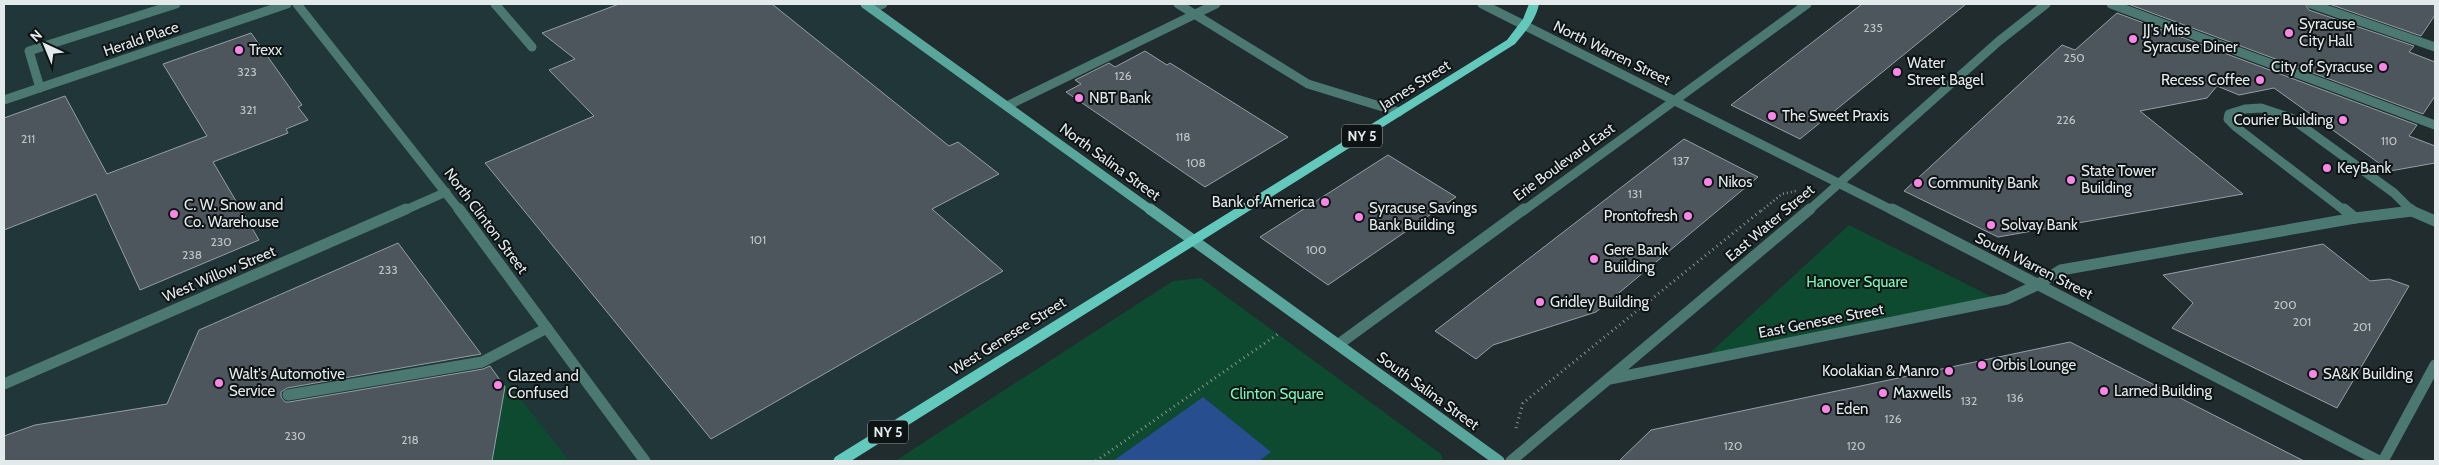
<svg xmlns="http://www.w3.org/2000/svg" width="2439" height="465" font-family="Cabin,sans-serif">
<style>
.built{fill:#213639}
.green{fill:#0e4a30}
.water{fill:#274f8f}
.building{fill:#4c565c;stroke:#949fa6}
.lines{fill:none;stroke-linecap:round;stroke-linejoin:round}
.path-far1{stroke:#8b9496;stroke-width:2.5;stroke-dasharray:1 3;stroke-linecap:butt}
.path{stroke:#8b9496;stroke-width:3;stroke-dasharray:1 4;stroke-linecap:butt}
.service-far1{stroke:#4b7972;stroke-width:9}
.service{stroke:#4b7972;stroke-width:11}
.pedestrian{stroke:#4b7972;stroke-width:11}
.minor-far1{stroke:#4b7972;stroke-width:9}
.minor{stroke:#4b7972;stroke-width:11}
.tertiary-far1{stroke:#4b7972;stroke-width:9}
.tertiary{stroke:#4b7972;stroke-width:11}
.secondary-far1{stroke:#59a69c;stroke-width:9}
.secondary{stroke:#59a69c;stroke-width:11}
.primary{fill:#63c9bc;fill-rule:evenodd}
.poi-dot{fill:#fa87e7;stroke:#0e1314;stroke-width:2}
.labels{text-anchor:middle;stroke-width:4;stroke-linejoin:round;paint-order:stroke}
.number-label{font-size:12px;fill:#bdc5c8}
.shield{fill:#0e1314;stroke:#a3aaab;stroke-width:1}
.shield-label{font-size:14px;font-weight:bold;fill:#e3eaec}
.poi-label{font-size:15px;fill:#e3eaec;stroke:#0e1314;text-anchor:start}
.street-label{font-size:15px;fill:#e3eaec;stroke:#0e1314}
.park-label{font-size:15px;fill:#7af9b9;stroke:#0e1314}
</style>
<rect width="100%" height="100%" fill="#202c2e"/>
<path class="built" d="M4,4H867L1195,241L840,461H4Z"/>
<path class="green" d="M1849,225L2000,301L1701,361Z
M1201,278L1441,454L1443,461H1259L1270,452L1203,397L1113,461H895L1173,281Z
M506,380L569,461H492Z"/>
<path class="water" d="M1203,397L1271,452L1259,461H1113Z"/>
<path class="building" d="M619,4H772L949,146L958,142L999,174L932,209L1003,271L711,439L485,163L594,116L549,70L575,59L542,33Z
M1862,4H1966L1800,139L1731,105Z
M2128,4H2305L2309,10L2414,46L2409,52L2435,62V96L2423,114Z
M2329,4H2435V15L2421,36Z
M2117,13L2417,125L2409,136L2435,146V163L2390,171L2274,88L2239,95L2217,86L2207,98L2140,111L2243,194L1998,237L1904,191L2062,45L2075,50Z
M251,33L302,105L298,107L308,120L286,129L288,133L213,162L259,240L140,290L96,194L4,230V118L65,96L107,174L207,136L163,64Z
M1145,51L1167,65L1170,63L1288,137L1205,187L1066,92L1081,84L1075,80L1109,63L1115,67Z
M1684,139L1758,177L1596,312L1493,345L1476,359L1435,331Z
M1388,155L1456,197L1328,285L1260,237Z
M398,243L481,354L287,388L281,392V397L285,402H289L483,369L490,366L505,387L492,461H4V436L35,425L167,404L199,330Z
M2323,244L2370,281L2389,279L2409,286L2337,408L2172,328L2193,303L2163,275Z
M2070,342L2304,461H1619L1651,430Z"/>
<g class="lines">
<path class="path-far1" d="M1761,211L1782,194L1796,191"/>
<path class="path" d="M1516,428L1523,403L1763,209
M1096,461L1278,334"/>
<path class="service-far1" d="M495,4L532,47
M1178,4L1308,84L1399,112
M40,88L29,51L176,4
M1007,106L1216,4
M2345,211L2236,127L2228,119L2229,114L2245,109L2261,108L2291,118L2394,193L2412,211"/>
<path class="service" d="M2344,209L2355,218
M2410,209L2412,211
M288,395L482,362L547,328"/>
<path class="pedestrian" d="M2037,285L2061,270L2355,218"/>
<path class="minor-far1" d="M1482,4L1894,211
M2111,4L2435,125
M2311,4L2435,47
M4,100L287,4
M403,211L446,192
M1523,211L1807,4
M1808,211L1999,41L2046,4"/>
<path class="minor" d="M1892,209L2379,461
M2355,218L2412,211L2435,221
M1339,344L1524,209
M1610,379L2007,299L2037,285
M4,384L406,209
M1511,461L1810,209"/>
<path class="tertiary-far1" d="M297,4L460,211
M872,9L883,4"/>
<path class="tertiary" d="M459,209L645,461
M2383,461L2435,365"/>
<path class="secondary-far1" d="M865,4L1152,211"/>
<path class="secondary" d="M1150,209L1499,461"/>
<path class="primary" d="M1529,4H1539C1536,20 1525,32 1515,44L851,461H833L835,457L1507,40L1523,19Z"/>
</g>
<g class="poi-dot">
<circle cx="2289" cy="33" r="5"/>
<circle cx="2133" cy="39" r="5"/>
<circle cx="239" cy="50" r="5"/>
<circle cx="2383" cy="67" r="5"/>
<circle cx="1897" cy="72" r="5"/>
<circle cx="2260" cy="80" r="5"/>
<circle cx="1079" cy="98" r="5"/>
<circle cx="1772" cy="116" r="5"/>
<circle cx="2343" cy="120" r="5"/>
<circle cx="2327" cy="168" r="5"/>
<circle cx="2071" cy="180" r="5"/>
<circle cx="1708" cy="182" r="5"/>
<circle cx="1918" cy="183" r="5"/>
<circle cx="1325" cy="202" r="5"/>
<circle cx="174" cy="214" r="5"/>
<circle cx="1688" cy="216" r="5"/>
<circle cx="1359" cy="217" r="5"/>
<circle cx="1991" cy="225" r="5"/>
<circle cx="1594" cy="259" r="5"/>
<circle cx="1540" cy="302" r="5"/>
<circle cx="1982" cy="365" r="5"/>
<circle cx="1949" cy="371" r="5"/>
<circle cx="2313" cy="374" r="5"/>
<circle cx="219" cy="383" r="5"/>
<circle cx="498" cy="385" r="5"/>
<circle cx="2104" cy="391" r="5"/>
<circle cx="1883" cy="393" r="5"/>
<circle cx="1826" cy="409" r="5"/>
</g>
<g class="labels">
<g class="number-label">
<text x="1873" y="32">235</text>
<text x="2074" y="62">250</text>
<text x="247" y="76">323</text>
<text x="1123" y="80">126</text>
<text x="248" y="114">321</text>
<text x="2066" y="124">226</text>
<text x="1183" y="141">118</text>
<text x="28" y="143">211</text>
<text x="2389" y="145">110</text>
<text x="1681" y="165">137</text>
<text x="1196" y="167">108</text>
<text x="1635" y="198">131</text>
<text x="758" y="244">101</text>
<text x="221" y="246">230</text>
<text x="1316" y="254">100</text>
<text x="192" y="259">238</text>
<text x="388" y="274">233</text>
<text x="2285" y="309">200</text>
<text x="2302" y="326">201</text>
<text x="2362" y="331">201</text>
<text x="2015" y="402">136</text>
<text x="1969" y="405">132</text>
<text x="1893" y="423">126</text>
<text x="295" y="440">230</text>
<text x="410" y="444">218</text>
<text x="1733" y="450">120</text>
<text x="1856" y="450">120</text>
</g>
<g class="shield">
<rect x="1342" y="124.5" width="40" height="23" rx="4"/>
<rect x="868" y="420.5" width="40" height="23" rx="4"/>
</g>
<g class="shield-label">
<text x="1362" y="141">NY 5</text>
<text x="888" y="437">NY 5</text>
</g>
<g class="poi-label">
<text x="2299" y="29">Syracuse<tspan x="2299" dy="17">City Hall</tspan></text>
<text x="2143" y="35">JJ's Miss<tspan x="2143" dy="17">Syracuse Diner</tspan></text>
<text x="249" y="55">Trexx</text>
<text x="1907" y="68">Water<tspan x="1907" dy="17">Street Bagel</tspan></text>
<text x="2373" y="72" text-anchor="end">City of Syracuse</text>
<text x="2250" y="85" text-anchor="end">Recess Coffee</text>
<text x="1089" y="103">NBT Bank</text>
<text x="1782" y="121">The Sweet Praxis</text>
<text x="2333" y="125" text-anchor="end">Courier Building</text>
<text x="2337" y="173">KeyBank</text>
<text x="2081" y="176">State Tower<tspan x="2081" dy="17">Building</tspan></text>
<text x="1718" y="187">Nikos</text>
<text x="1928" y="188">Community Bank</text>
<text x="1315" y="207" text-anchor="end">Bank of America</text>
<text x="184" y="210">C. W. Snow and<tspan x="184" dy="17">Co. Warehouse</tspan></text>
<text x="1369" y="213">Syracuse Savings<tspan x="1369" dy="17">Bank Building</tspan></text>
<text x="1678" y="221" text-anchor="end">Prontofresh</text>
<text x="2001" y="230">Solvay Bank</text>
<text x="1604" y="255">Gere Bank<tspan x="1604" dy="17">Building</tspan></text>
<text x="1550" y="307">Gridley Building</text>
<text x="1992" y="370">Orbis Lounge</text>
<text x="1939" y="376" text-anchor="end">Koolakian &amp; Manro</text>
<text x="229" y="379">Walt's Automotive<tspan x="229" dy="17">Service</tspan></text>
<text x="2323" y="379">SA&amp;K Building</text>
<text x="508" y="381">Glazed and<tspan x="508" dy="17">Confused</tspan></text>
<text x="2114" y="396">Larned Building</text>
<text x="1893" y="398">Maxwells</text>
<text x="1836" y="414">Eden</text>
</g>
<g class="street-label">
<text transform="translate(141 39) rotate(-19)" y="5">Herald Place</text>
<text transform="translate(1612 53) rotate(26)" y="5">North Warren Street</text>
<text transform="translate(1415 85) rotate(-32)" y="5">James Street</text>
<text transform="translate(1110 162) rotate(36)" y="5">North Salina Street</text>
<text transform="translate(1564 162) rotate(-36)" y="5">Erie Boulevard East</text>
<text transform="translate(486 221) rotate(53)" y="5">North Clinton Street</text>
<text transform="translate(1770 223) rotate(-40)" y="5">East Water Street</text>
<text transform="translate(2034 266) rotate(27)" y="5">South Warren Street</text>
<text transform="translate(219 274) rotate(-23)" y="5">West Willow Street</text>
<text transform="translate(1821 321) rotate(-11)" y="5">East Genesee Street</text>
<text transform="translate(1008 336) rotate(-32)" y="5">West Genesee Street</text>
<text transform="translate(1428 391) rotate(36)" y="5">South Salina Street</text>
</g>
<g class="park-label">
<text x="1857" y="287">Hanover Square</text>
<text x="1277" y="399">Clinton Square</text>
</g>
</g>
<rect width="2439" height="465" fill="none" stroke="#e3eaec" stroke-width="10"/>
<g transform="translate(45 45) rotate(316)" stroke="#0e1314" stroke-width="4" paint-order="stroke">
<path d="M0-4L9 19L0 12L-9 19Z" fill="#e3eaec"/>
<text y="-8" font-size="14" font-weight="bold" text-anchor="middle" fill="#e3eaec">N</text>
</g>
</svg>
